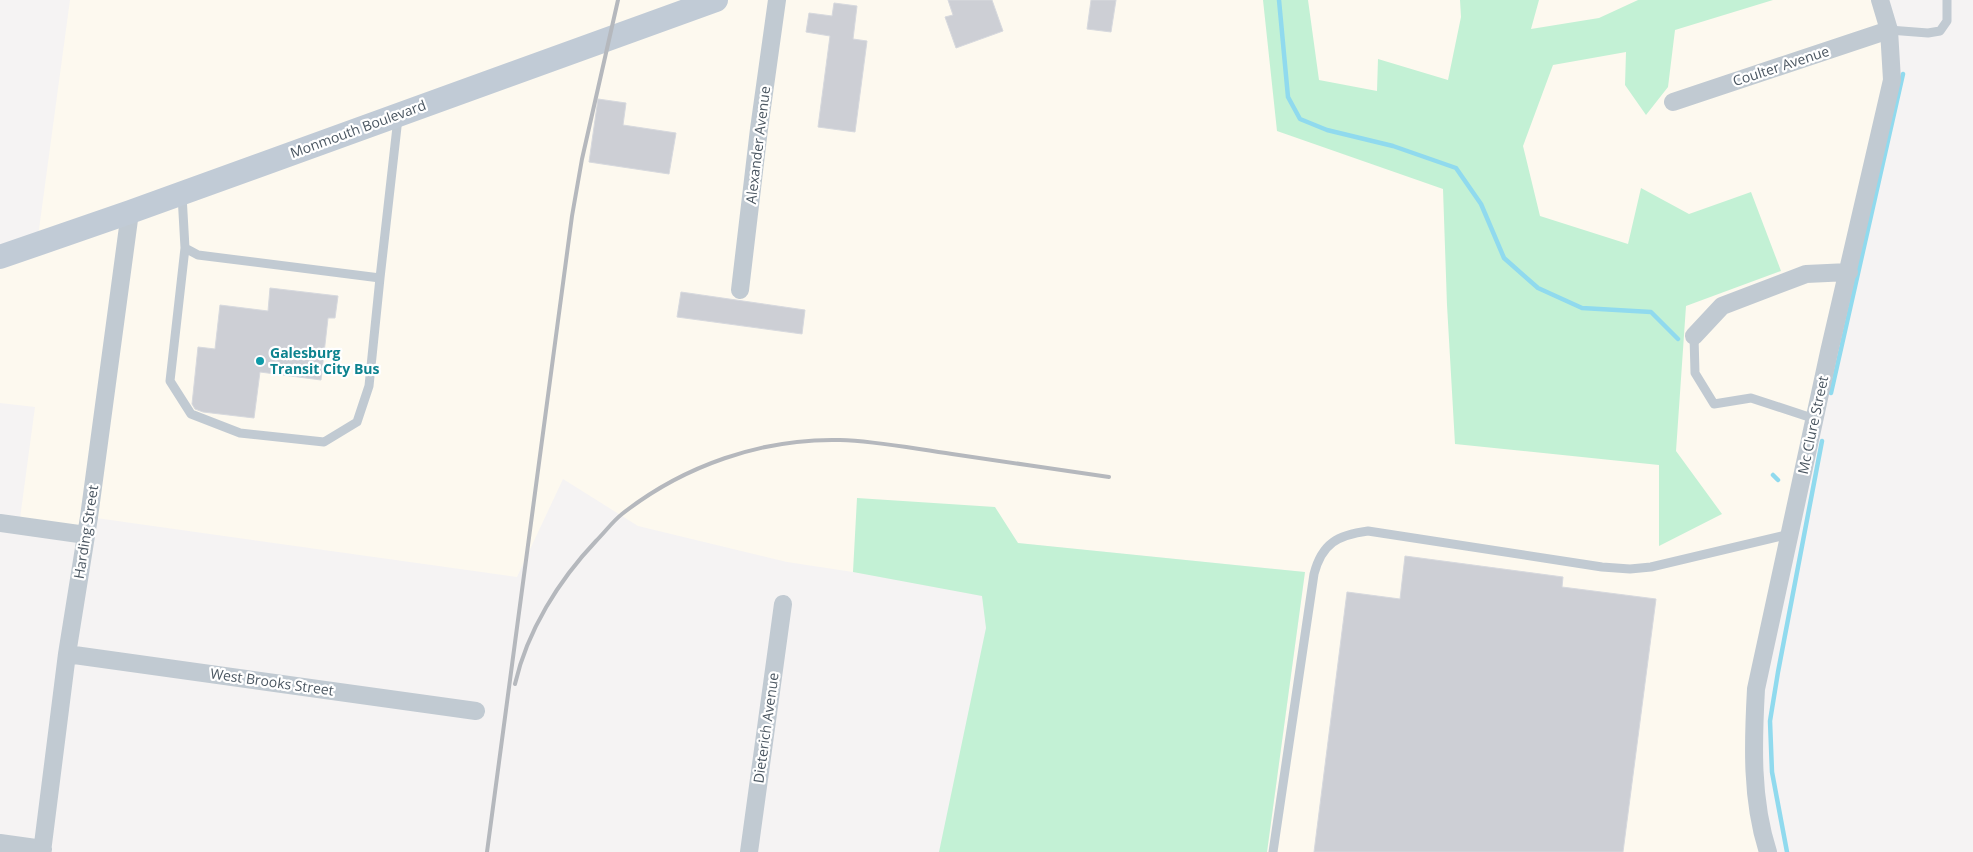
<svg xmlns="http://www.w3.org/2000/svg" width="1973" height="852" font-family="'Open Sans',sans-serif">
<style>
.commercial{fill:#fdf9ef}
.green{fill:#c3f1d5}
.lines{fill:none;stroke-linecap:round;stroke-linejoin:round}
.stream{stroke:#90daee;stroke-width:4.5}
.building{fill:#cdcfd5;stroke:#d7d9de}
.lane{stroke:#c1cad2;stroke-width:9}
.street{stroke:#c1cad2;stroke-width:18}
.secondary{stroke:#c1cbd6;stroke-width:24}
.rail{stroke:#b5b8bd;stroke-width:4}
.culture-dot{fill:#0f9aa8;stroke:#fff;stroke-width:2}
.labels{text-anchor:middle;stroke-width:4.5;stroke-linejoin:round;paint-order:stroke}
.street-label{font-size:14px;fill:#4a5661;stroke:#fff}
.culture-label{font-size:14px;font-weight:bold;fill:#0d838f;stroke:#fff;text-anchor:start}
</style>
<rect width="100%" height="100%" fill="#f5f3f3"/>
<path class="commercial" d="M70,0H1880L1892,80L1756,689L1768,852H1267L1305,572L1017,543L853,572L787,562L638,526L563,479L517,577L89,517L86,535L19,526L35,407L0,403V257L37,244Z"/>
<path class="green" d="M1263,0H1308L1319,80L1377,91L1378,59L1448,80L1461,17L1460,0H1539L1531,29L1599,18L1638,0H1773L1675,30L1668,87L1646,115L1625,85L1626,52L1553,65L1523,146L1540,216L1628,244L1641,188L1689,214L1751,192L1781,271L1686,306L1676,451L1722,514L1659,546V465L1455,444L1447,305L1443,189L1277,131Z
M857,498L995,507L1018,543L1305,572L1267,852H939L986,628L982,596L853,572Z"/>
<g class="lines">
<path class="stream" d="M1279,0L1288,97L1300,119L1327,130L1393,146L1456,168L1481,204L1504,258L1538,288L1582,308L1651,312L1678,339
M1831,393L1903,74
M1773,475L1778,480
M1787,852L1772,772L1770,721L1778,672L1822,441"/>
</g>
<path class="building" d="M948,0H992L1003,31L956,48L945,17L953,15Z
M1091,0H1116L1111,32L1087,29Z
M834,3L857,6L853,39L867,41L855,132L818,127L830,36L806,32L809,13L832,16Z
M598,99L626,103L623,125L676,133L669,174L589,162Z
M270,288L338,296L335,318H328L321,380L260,372L254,418L203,412L195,409L192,404L198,347L215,349L220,305L268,311Z
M681,292L805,310L802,334L677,317Z
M1405,556L1563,577L1562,587L1656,599L1623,852H1314L1347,592L1400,599Z"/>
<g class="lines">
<path class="lane" d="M1889,30L1928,33L1940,31L1947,21V0
M182,195L185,248L198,255L380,278L398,118
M185,248L170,381L191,414L240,433L324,442L357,422L369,386L380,278
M1694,336L1695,373L1714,404L1751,398L1815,419
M1273,852L1314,574C1322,543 1338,535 1368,531L1602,567L1630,569L1651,567L1790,534"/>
<path class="street" d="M1673,102L1889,30
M740,290L759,129L777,0
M1694,336L1722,306L1806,274L1849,272
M0,523L86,535
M67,654L476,711
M0,843L43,849
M42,852L67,654L89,517L130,212
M749,852L783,604
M1768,852C1751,800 1753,743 1756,689L1829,352L1892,80L1889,30L1880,0"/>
<path class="secondary" d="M0,257L130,212L716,0"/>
<path class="rail" d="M515,684C527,631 559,580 596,541C605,532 613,521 622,514C683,466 762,438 840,440C877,441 915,449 952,454C1004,462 1057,469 1109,477
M487,852L572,216L582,159L618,0"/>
</g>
<circle class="culture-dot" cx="260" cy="361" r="5"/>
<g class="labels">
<g class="street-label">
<text transform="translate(1781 66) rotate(-18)" y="5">Coulter Avenue</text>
<text transform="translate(358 129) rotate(-20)" y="5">Monmouth Boulevard</text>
<text transform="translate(758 145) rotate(-83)" y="5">Alexander Avenue</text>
<text transform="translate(1813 425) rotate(-78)" y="5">Mc Clure Street</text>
<text transform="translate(86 532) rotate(-81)" y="5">Harding Street</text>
<text transform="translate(272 682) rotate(8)" y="5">West Brooks Street</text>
<text transform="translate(766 728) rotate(-82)" y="5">Dieterich Avenue</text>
</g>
<g class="culture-label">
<text x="270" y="358">Galesburg<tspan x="270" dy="16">Transit City Bus</tspan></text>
</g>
</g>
</svg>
